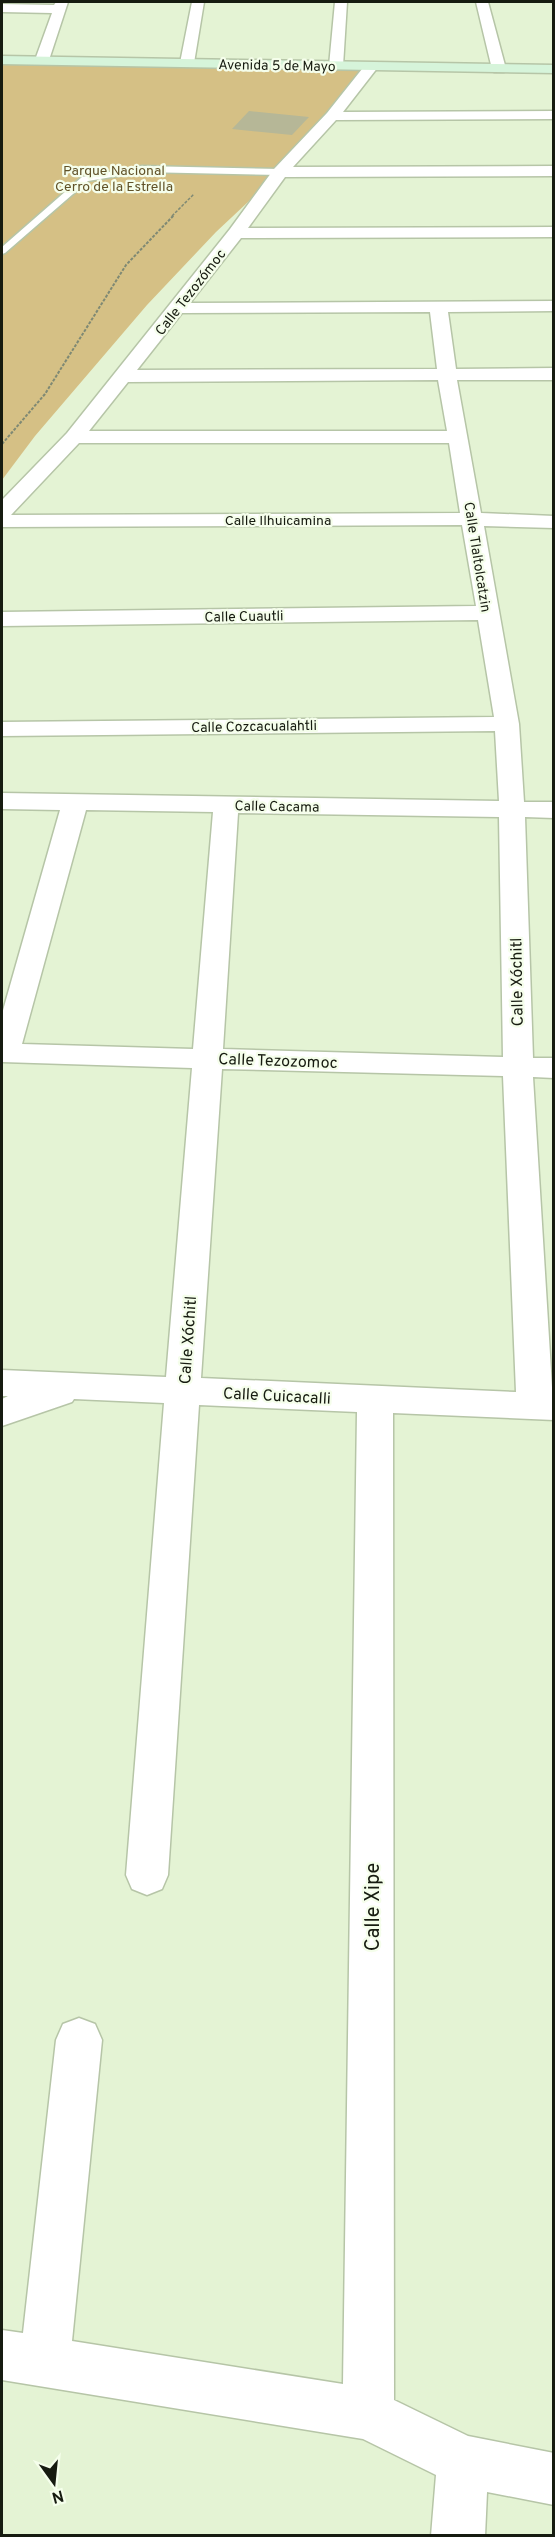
<svg xmlns="http://www.w3.org/2000/svg" width="555" height="2537" font-family="Overpass,sans-serif">
<style>
.green{fill:#d5c085}
.building{fill:#b6b797}
.lines{fill:none;stroke-linecap:round;stroke-linejoin:round}
.lane-casing{stroke:#b6c5a7;stroke-width:3}
.street-casing{stroke:#b6c5a7;stroke-width:3}
.secondary-casing{stroke:#b6c5a7;stroke-width:3}
.path-far1{stroke:#7f8974;stroke-width:1.5;stroke-dasharray:3 1.5;stroke-linecap:butt}
.path{stroke:#7f8974;stroke-width:2;stroke-dasharray:3 1.5;stroke-linecap:butt}
.lane{fill:#fff;fill-rule:evenodd}
.street{fill:#fff;fill-rule:evenodd}
.secondary{fill:#d6f4da;fill-rule:evenodd}
.labels{text-anchor:middle;stroke-width:4.5;stroke-linejoin:round;paint-order:stroke}
.far-street-label{font-size:14px;fill:#161b10;stroke:#f5feeb}
.far-park-label{font-size:14px;fill:#615228;stroke:#f5feeb}
.street-label{font-size:16px;fill:#161b10;stroke:#f5feeb}
.near-street-label{font-size:20px;fill:#161b10;stroke:#f5feeb}
</style>
<rect width="100%" height="100%" fill="#e4f3d4"/>
<path class="green" d="M2,62L367,68L280,172L216,232L147,305L35,436L2,480Z"/>
<path class="building" d="M249,111L309,117L292,135L232,129Z"/>
<g class="lines">
<defs>
<path id="lane" d="M142,166L280,169L284,172L280,175L142,172L88,181L5,253L2,254V247L82,177Z"/>
<path id="street" d="M56,2H68L49,60L42,64L37,63L35,60L52,13L2,12V4L54,5Z
M192,2H204L194,63L187,67L180,63Z
M335,2H347L343,66L336,70L329,66Z
M476,2H488L506,69L504,72H494L492,69Z
M371,63L378,67L343,112L554,111V119L336,120L293,167L554,166V176L285,177L248,228L554,227V237L241,238L190,303L554,301V311L448,312L456,369L554,368V380H457L481,513L554,516V528L484,526L519,724L524,802H554V818L525,817L533,1058H554V1078L533,1077L554,1420L393,1413L394,2400L468,2436L554,2453V2505L487,2492L485,2536H431L436,2475L363,2439L2,2380V2330L23,2333L56,2040L63,2024L79,2018L95,2024L102,2040L72,2341L343,2384L357,1412L199,1405L168,1875L162,1889L147,1895L132,1889L126,1875L164,1403L74,1399L72,1402L2,1426V1399L8,1396H2V1370L166,1377L192,1068L2,1062V1014L60,810L2,809V793L499,801L495,731L2,736V722L494,717L478,620L2,626V612L476,606L462,525L2,527V500L67,433L230,229L274,169L327,113L366,64ZM430,312L437,369L137,370L182,313ZM438,380L447,431H89L128,382ZM79,443H449L460,513L11,515ZM86,810L213,812L193,1049L22,1044ZM238,813L499,817L503,1057L223,1049ZM222,1069L503,1076L516,1392L201,1378Z"/>
<path id="secondary" d="M2,56L554,65V73L2,64Z"/>
</defs>
<use href="#lane" class="lane-casing"/>
<use href="#street" class="street-casing"/>
<use href="#secondary" class="secondary-casing"/>
<path class="path-far1" d="M172,216L194,194"/>
<path class="path" d="M2,444L45,394L126,265L174,215"/>
<use href="#lane" class="lane"/>
<use href="#street" class="street"/>
<use href="#secondary" class="secondary"/>
</g>
<g class="labels">
<g class="far-street-label">
<text transform="translate(277 65) rotate(1)" y="5">Avenida 5 de Mayo</text>
<text transform="translate(190 292) rotate(-52)" y="5">Calle Tezozómoc</text>
<text x="278" y="525">Calle Ilhuicamina</text>
<text transform="translate(478 557) rotate(81)" y="5">Calle Tlaltolcatzin</text>
<text transform="translate(244 616) rotate(-1)" y="5">Calle Cuautli</text>
<text transform="translate(254 726) rotate(-1)" y="5">Calle Cozcacualahtli</text>
<text transform="translate(277 806) rotate(1)" y="5">Calle Cacama</text>
</g>
<g class="far-park-label">
<text x="114" y="175">Parque Nacional<tspan x="114" dy="16">Cerro de la Estrella</tspan></text>
</g>
<g class="street-label">
<text transform="translate(516 982) rotate(-91)" y="6">Calle Xóchitl</text>
<text transform="translate(278 1060) rotate(2)" y="6">Calle Tezozomoc</text>
<text transform="translate(187 1340) rotate(-86)" y="6">Calle Xóchitl</text>
<text transform="translate(277 1395) rotate(3)" y="6">Calle Cuicacalli</text>
</g>
<g class="near-street-label">
<text transform="translate(372 1907) rotate(-90)" y="7">Calle Xipe</text>
</g>
</g>
<rect width="555" height="2537" fill="none" stroke="#161b10" stroke-width="6"/>
<g transform="translate(54 2483) rotate(165)" stroke="#f5feeb" stroke-width="4.5" paint-order="stroke">
<path d="M0-4.5L10 22L0 15L-10 22Z" fill="#161b10"/>
<text y="-9" font-size="16" font-weight="bold" text-anchor="middle" fill="#161b10">N</text>
</g>
</svg>
